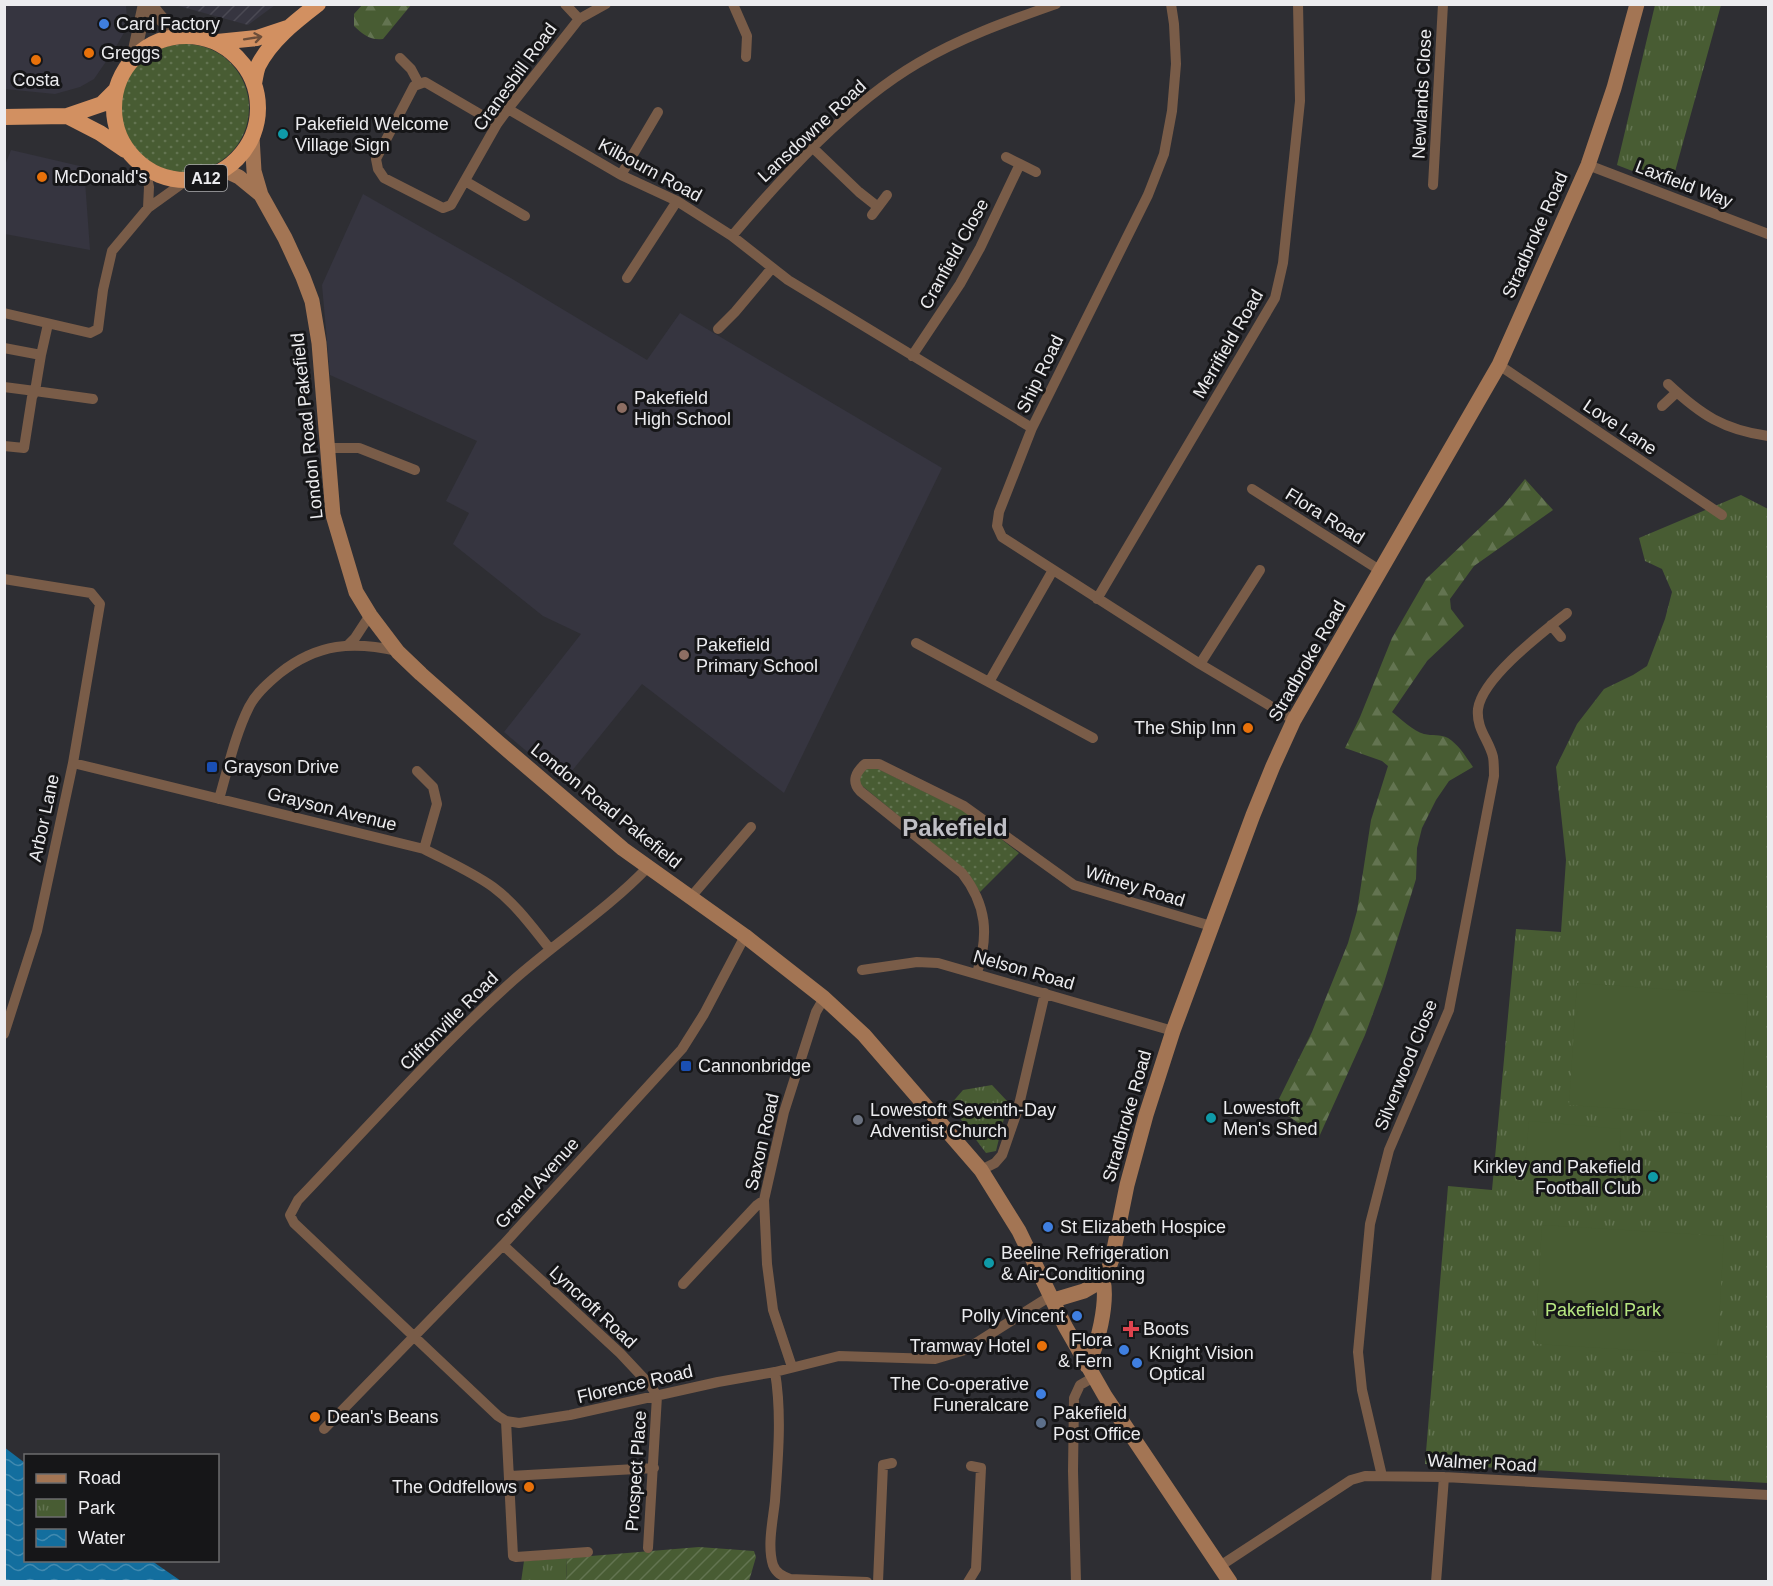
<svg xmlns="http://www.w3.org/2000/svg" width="1773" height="1586" font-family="Arial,sans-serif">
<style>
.built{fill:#363540}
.industrial{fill:url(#industrial-furrows)}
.grass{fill:url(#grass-dots)}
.forest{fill:url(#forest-firs)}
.park{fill:url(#park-tufts)}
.garden{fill:url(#garden-furrows)}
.pitch{fill:#485c33}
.water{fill:url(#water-waves)}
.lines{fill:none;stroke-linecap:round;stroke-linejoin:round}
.minor{stroke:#795c48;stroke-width:10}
.tertiary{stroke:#795c48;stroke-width:14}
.secondary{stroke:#a37554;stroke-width:15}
.trunk{stroke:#d29061;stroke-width:16}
.oneway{stroke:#6b4d39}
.shop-dot{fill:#3f7fe0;stroke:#161618;stroke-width:2}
.food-dot{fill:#e8710a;stroke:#161618;stroke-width:2}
.culture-dot{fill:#0f9aa8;stroke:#161618;stroke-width:2}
.education-dot{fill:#8d6e63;stroke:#161618;stroke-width:2}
.transit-dot{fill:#1a4fb4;stroke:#161618;stroke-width:2}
.worship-dot{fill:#6b7280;stroke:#161618;stroke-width:2}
.health-dot{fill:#e0444e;stroke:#161618;stroke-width:2}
.service-dot{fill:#5c6f8a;stroke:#161618;stroke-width:2}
.labels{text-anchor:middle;stroke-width:6;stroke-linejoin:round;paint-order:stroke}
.shield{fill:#161618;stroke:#acacae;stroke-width:1.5}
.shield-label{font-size:16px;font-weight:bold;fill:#ececef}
.poi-label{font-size:18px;fill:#ececef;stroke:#161618;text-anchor:start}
.street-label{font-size:18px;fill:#ececef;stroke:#161618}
.park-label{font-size:18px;fill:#b6e681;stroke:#161618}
.district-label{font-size:24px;font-weight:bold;fill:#bfbfc5;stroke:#161618}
</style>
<defs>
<pattern id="industrial-furrows" width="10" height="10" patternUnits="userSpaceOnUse" patternTransform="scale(1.5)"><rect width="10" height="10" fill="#363540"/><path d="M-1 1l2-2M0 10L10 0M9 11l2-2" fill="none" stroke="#4a4953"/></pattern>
<pattern id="grass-dots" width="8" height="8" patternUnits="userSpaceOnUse" patternTransform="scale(1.5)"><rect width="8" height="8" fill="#485c33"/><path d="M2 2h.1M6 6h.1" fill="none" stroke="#637451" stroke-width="1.8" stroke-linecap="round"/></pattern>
<pattern id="forest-firs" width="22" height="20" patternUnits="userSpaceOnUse" patternTransform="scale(1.5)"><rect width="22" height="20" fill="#485c33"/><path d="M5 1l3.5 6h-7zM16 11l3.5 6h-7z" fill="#637451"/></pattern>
<pattern id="park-tufts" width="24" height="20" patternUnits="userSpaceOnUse" patternTransform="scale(1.5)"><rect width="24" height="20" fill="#485c33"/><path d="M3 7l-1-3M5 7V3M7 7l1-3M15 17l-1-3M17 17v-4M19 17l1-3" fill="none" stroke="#637451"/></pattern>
<pattern id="garden-furrows" width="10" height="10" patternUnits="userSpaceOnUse" patternTransform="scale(1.5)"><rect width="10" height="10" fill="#485c33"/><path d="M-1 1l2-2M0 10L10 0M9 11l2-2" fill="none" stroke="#637451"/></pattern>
<pattern id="water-waves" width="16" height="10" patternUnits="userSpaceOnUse" patternTransform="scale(1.5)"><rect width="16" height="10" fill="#136e9e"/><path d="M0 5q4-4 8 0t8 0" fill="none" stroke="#418ab0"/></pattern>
</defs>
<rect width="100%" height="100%" fill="#2e2e33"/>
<path class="built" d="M5,4L126,5L127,20L125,31L114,50L94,79L80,87L55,94L5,89Z
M11,150L84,167L90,250L5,234V165Z
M363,194L509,277L647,360L680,313L942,468L784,793L642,684L563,782L504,732L581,634L543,616L453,544L469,513L446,501L477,441L330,375L322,285Z"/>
<path class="industrial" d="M175,5L275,4V5L248,25Z"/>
<path class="grass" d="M121 108a64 64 0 1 1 128 0a64 64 0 1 1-128 0Z
M874,767L968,813L1019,853L980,892L965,870L861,785L859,780L864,769Z"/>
<path class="forest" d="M363,4H411V5L383,39C371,41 362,34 354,26V14Z
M1525,479L1553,510L1474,566L1450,599L1451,609L1464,626L1427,661L1392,712C1401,719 1413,731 1424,734C1432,736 1440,734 1448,738C1459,745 1466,757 1473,767L1449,781L1436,800L1422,828L1417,848L1416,879L1383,986L1365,1035L1319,1137L1275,1107L1312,1032L1348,943L1357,911L1371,820L1388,766L1382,761L1345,748L1360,717L1392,638L1426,579L1503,506Z"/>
<path class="park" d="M1655,5H1721L1671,186L1617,165Z
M1741,495L1768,509V1483L1425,1464L1448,1186L1492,1190L1516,929L1561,932L1566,860L1556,767L1577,724L1604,689L1633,675L1647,666L1665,619L1672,592L1662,569L1645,561L1639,538Z
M992,1085L1008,1102L996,1151L986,1153L950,1105L963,1090Z
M567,1558L566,1581L521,1582L524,1561Z"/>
<path class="garden" d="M699,1547L754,1551L756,1557L749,1581L566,1582L567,1558Z"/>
<path class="pitch" d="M1577,983L1748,995L1740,1117L1569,1105Z
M1529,1121L1621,1129L1616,1188L1524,1180Z
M1542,1225L1724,1236L1717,1355L1535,1344Z"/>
<path class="water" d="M4,1447L25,1463L26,1560L152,1561L181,1581H5Z"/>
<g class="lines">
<path class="minor" d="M565,4L579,19
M733,4L747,36L746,57
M1171,4L1174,24L1176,64L1172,111L1164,154L1148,195L1032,428L999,512L997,526L1002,537L1200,664L1294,720
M400,58L411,69L419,84
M508,109L621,175L677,201L732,236L788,280L1032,428
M497,124L425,82L414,86L376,159L378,169L384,178L443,208L451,205L497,124L508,109L579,19L606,4
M813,148L859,192L878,207L872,215
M1006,157L1020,164
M1588,165L1768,234
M145,168L149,187L148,208
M621,175L658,112
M465,181L525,216
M1433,185L1443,4
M878,207L887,195
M732,236C784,175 848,104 918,63C962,37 1008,21 1056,4
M627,278L677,201
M4,313L90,333L98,329L103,290L112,251L148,208L187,180
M718,329L735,312L772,268
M4,348L41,355L48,324
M41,355L35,391L93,399
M912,356L960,284L980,248L1020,164L1036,172
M1499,365L1722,515
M1668,384C1701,415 1724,430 1768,436
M4,387L35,391L32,397L24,448L4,446
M1662,406L1677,392
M327,448H359L415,470
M1252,489L1381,571
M4,579L91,593L100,604L73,763L37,931L4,1034
M1097,599L1275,298L1283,263L1300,101L1298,4
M1551,625L1561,637
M916,643L1093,738
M348,645L355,638L370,615
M1200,664L1260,570
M989,682L1053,570
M73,763L424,849C447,861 472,872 493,887C516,904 533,928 550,949
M417,771L433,787L437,804L424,849
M219,799C228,768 235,735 249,707C256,693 269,682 280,673C318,643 353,641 398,651
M648,867C606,911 553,944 508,985C434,1052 367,1128 298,1200L290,1215L294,1223L498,1416L506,1421L519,1423L570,1415L718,1382L775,1372L839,1356L935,1359L965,1350L1052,1295
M690,898L751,827
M862,970L917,962L938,963L1173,1031
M977,973C989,935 987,905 962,873L860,791C851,781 856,772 865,764H879L964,806L1074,885L1211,926
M981,1170L995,1163L1002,1155L1018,1109L1045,993
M503,1245L620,1353L651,1386L657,1396L648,1548
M683,1284L757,1205L764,1200
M792,1367L773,1310L767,1264L764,1200L784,1112L816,1012L824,998
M775,1372C782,1414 778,1458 775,1501C773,1520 767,1546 773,1565C776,1573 782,1576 790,1579L867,1582
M506,1421L513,1556L516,1557L588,1552
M324,1429L503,1245L682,1049L704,1014L745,936
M510,1476L654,1468
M1382,1476L1362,1390L1358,1352L1370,1224L1389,1150L1449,1010L1494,776C1494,770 1494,763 1493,757C1489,740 1476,729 1478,709C1482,678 1543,632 1567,613
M1220,1566L1351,1480L1365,1476L1444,1477L1768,1495
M878,1582L883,1465L892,1463
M968,1582L976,1569L981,1468L971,1466
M1076,1582L1073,1471L1074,1398L1080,1385L1094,1377
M1436,1582L1444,1477"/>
<path class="tertiary" d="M150,4C160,19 168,27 184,35
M133,59L145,4"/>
<path class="secondary" d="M252,137L254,171L261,195L285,238L303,277L312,301L319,343L333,515L356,592L370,615L398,652L421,674L498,742L623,849L745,936L824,998L864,1035L981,1170L1019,1231L1065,1326L1105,1396L1230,1582
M224,170L239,177L261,195
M1054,1300L1084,1291L1103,1280
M1087,1366C1098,1346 1108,1302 1103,1280L1106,1276L1112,1259L1127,1185L1146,1115L1173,1031L1253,815L1273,766L1294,720L1499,365L1588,165L1614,88L1637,4"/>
<path class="trunk" d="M114 108a72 72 0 1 1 144 0a72 72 0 1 1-144 0Z
M217,42L257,38L287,28
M254,84C255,78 256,71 258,66C271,40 296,21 318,4
M67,116L100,133L125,150
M4,117L67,116L102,104L115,91"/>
</g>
<defs><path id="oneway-shaft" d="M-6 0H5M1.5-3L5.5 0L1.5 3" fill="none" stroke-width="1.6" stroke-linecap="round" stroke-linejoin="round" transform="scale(1.5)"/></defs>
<use class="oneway" href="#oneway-shaft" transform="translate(253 38) rotate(-9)"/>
<g class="shop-dot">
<circle cx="104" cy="24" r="6"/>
<circle cx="1048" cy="1227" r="6"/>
<circle cx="1077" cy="1316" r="6"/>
<circle cx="1124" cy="1350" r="6"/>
<circle cx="1137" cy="1363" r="6"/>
<circle cx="1041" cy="1394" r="6"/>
</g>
<g class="food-dot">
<circle cx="89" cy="53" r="6"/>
<circle cx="36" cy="60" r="6"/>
<circle cx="42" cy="177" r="6"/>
<circle cx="1248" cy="728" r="6"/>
<circle cx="1042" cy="1346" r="6"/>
<circle cx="315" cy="1417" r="6"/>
<circle cx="529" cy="1487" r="6"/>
</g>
<g class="culture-dot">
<circle cx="283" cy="134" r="6"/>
<circle cx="1211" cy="1118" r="6"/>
<circle cx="1653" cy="1177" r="6"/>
<circle cx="989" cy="1263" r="6"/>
</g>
<g class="education-dot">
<circle cx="622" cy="408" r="6"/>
<circle cx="684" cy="655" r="6"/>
</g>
<g class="transit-dot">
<rect x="206" y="761" width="12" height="12" rx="3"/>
<rect x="680" y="1060" width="12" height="12" rx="3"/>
</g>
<circle class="worship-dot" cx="858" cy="1120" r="6"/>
<path class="health-dot" d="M1128 1320h6v6h6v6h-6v6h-6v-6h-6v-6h6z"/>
<circle class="service-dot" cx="1041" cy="1423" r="6"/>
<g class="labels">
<rect class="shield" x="185" y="165" width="42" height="26" rx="4.5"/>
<g class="shield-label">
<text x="206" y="184">A12</text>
</g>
<g class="poi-label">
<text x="116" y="30">Card Factory</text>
<text x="101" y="59">Greggs</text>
<text x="36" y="86" text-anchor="middle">Costa</text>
<text x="295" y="130">Pakefield Welcome<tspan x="295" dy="21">Village Sign</tspan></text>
<text x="54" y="183">McDonald's</text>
<text x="634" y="404">Pakefield<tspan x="634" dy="21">High School</tspan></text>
<text x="696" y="651">Pakefield<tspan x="696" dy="21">Primary School</tspan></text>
<text x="1236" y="734" text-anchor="end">The Ship Inn</text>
<text x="224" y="773">Grayson Drive</text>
<text x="698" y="1072">Cannonbridge</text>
<text x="1223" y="1114">Lowestoft<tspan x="1223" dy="21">Men's Shed</tspan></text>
<text x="870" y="1116">Lowestoft Seventh-Day<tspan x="870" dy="21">Adventist Church</tspan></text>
<text x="1641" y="1173" text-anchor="end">Kirkley and Pakefield<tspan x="1641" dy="21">Football Club</tspan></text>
<text x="1060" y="1233">St Elizabeth Hospice</text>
<text x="1001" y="1259">Beeline Refrigeration<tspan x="1001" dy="21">&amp; Air-Conditioning</tspan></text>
<text x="1065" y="1322" text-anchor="end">Polly Vincent</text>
<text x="1143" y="1335">Boots</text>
<text x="1112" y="1346" text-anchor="end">Flora<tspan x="1112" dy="21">&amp; Fern</tspan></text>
<text x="1030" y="1352" text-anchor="end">Tramway Hotel</text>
<text x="1149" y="1359">Knight Vision<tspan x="1149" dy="21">Optical</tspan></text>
<text x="1029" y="1390" text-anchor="end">The Co-operative<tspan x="1029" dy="21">Funeralcare</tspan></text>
<text x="1053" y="1419">Pakefield<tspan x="1053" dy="21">Post Office</tspan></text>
<text x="327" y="1423">Dean's Beans</text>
<text x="517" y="1493" text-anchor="end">The Oddfellows</text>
</g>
<g class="street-label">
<text transform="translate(515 77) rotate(-54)" y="6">Cranesbill Road</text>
<text transform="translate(1422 94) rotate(-87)" y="6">Newlands Close</text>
<text transform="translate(812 131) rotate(-43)" y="6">Lansdowne Road</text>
<text transform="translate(650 170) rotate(28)" y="6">Kilbourn Road</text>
<text transform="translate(1684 184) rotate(21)" y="6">Laxfield Way</text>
<text transform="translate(1535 235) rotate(-66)" y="6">Stradbroke Road</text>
<text transform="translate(954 254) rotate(-61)" y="6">Cranfield Close</text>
<text transform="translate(1228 344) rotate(-60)" y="6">Merrifield Road</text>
<text transform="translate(1040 374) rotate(-64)" y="6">Ship Road</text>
<text transform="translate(307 426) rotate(-96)" y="6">London Road Pakefield</text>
<text transform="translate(1620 427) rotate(34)" y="6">Love Lane</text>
<text transform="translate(1325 516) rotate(32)" y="6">Flora Road</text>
<text transform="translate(1307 661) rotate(-60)" y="6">Stradbroke Road</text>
<text transform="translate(606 806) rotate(39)" y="6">London Road Pakefield</text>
<text transform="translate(332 809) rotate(14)" y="6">Grayson Avenue</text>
<text transform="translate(44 818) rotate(-78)" y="6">Arbor Lane</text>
<text transform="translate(1135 886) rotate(17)" y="6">Witney Road</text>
<text transform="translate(1024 970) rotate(16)" y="6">Nelson Road</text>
<text transform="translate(449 1021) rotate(-45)" y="6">Cliftonville Road</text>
<text transform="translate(1406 1065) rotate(-68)" y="6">Silverwood Close</text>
<text transform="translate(1127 1116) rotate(-74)" y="6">Stradbroke Road</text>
<text transform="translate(762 1142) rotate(-77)" y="6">Saxon Road</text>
<text transform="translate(537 1183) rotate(-48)" y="6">Grand Avenue</text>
<text transform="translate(593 1307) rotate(43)" y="6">Lyncroft Road</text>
<text transform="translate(635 1384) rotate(-13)" y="6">Florence Road</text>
<text transform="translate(1482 1463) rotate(3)" y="6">Walmer Road</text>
<text transform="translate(636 1471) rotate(-86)" y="6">Prospect Place</text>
</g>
<g class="park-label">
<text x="1603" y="1316">Pakefield Park</text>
</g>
<g class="district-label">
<text x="955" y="836">Pakefield</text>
</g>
</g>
<rect width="1773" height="1586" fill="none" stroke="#ececef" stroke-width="12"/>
<rect x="24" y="1454" width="195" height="108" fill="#161618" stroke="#6c6c6e" stroke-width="1.5"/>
<rect x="36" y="1474" width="30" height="9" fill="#a37554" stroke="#6c6c6e" stroke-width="1.5"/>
<text x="78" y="1484" font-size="18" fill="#ececef">Road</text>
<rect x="36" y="1499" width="30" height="18" fill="url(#park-tufts)" stroke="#6c6c6e" stroke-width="1.5"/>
<text x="78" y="1514" font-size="18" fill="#ececef">Park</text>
<rect x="36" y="1529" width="30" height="18" fill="url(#water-waves)" stroke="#6c6c6e" stroke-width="1.5"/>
<text x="78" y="1544" font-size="18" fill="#ececef">Water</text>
</svg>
